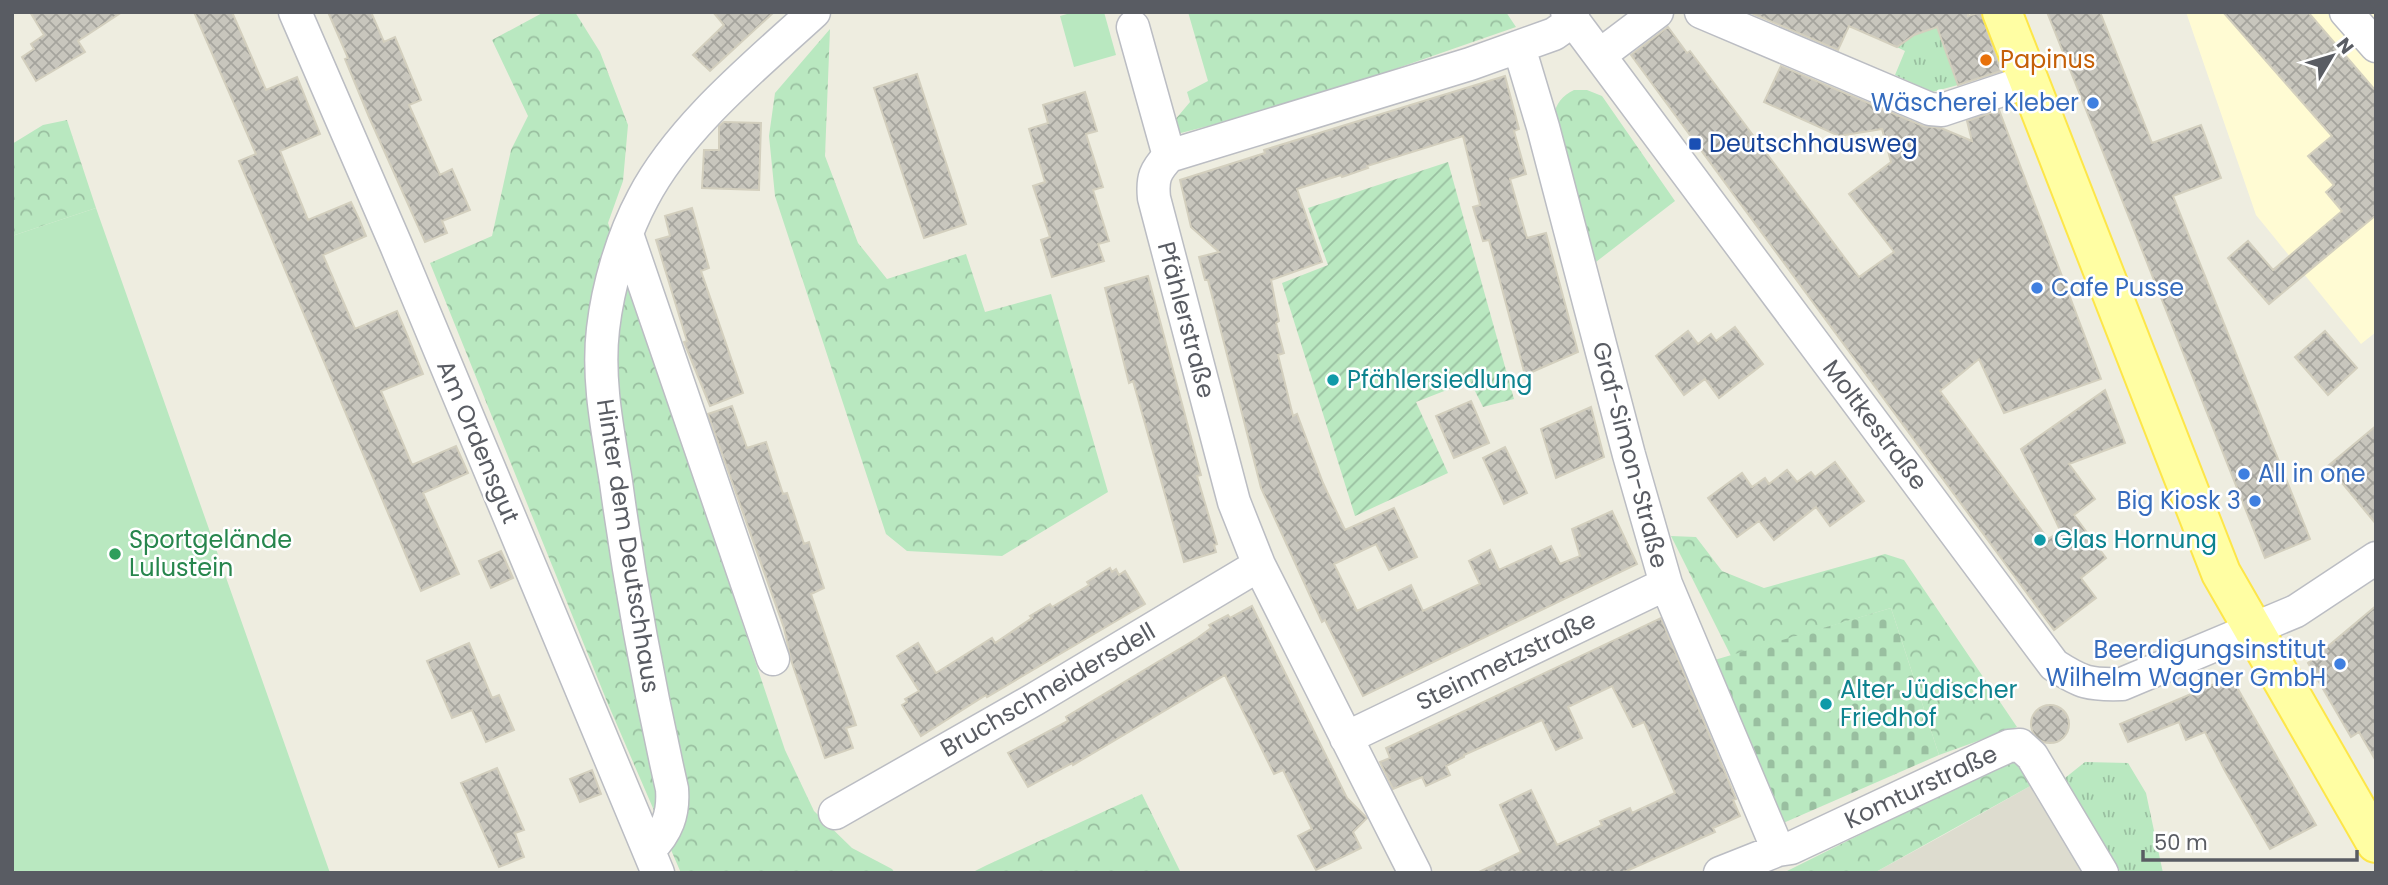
<svg xmlns="http://www.w3.org/2000/svg" width="2388" height="885" font-family="Poppins,sans-serif">
<style>
.commercial{fill:#fffbd3}
.education{fill:#dddccf}
.grass{fill:url(#grass-tufts)}
.forest{fill:url(#forest-crowns)}
.cemetery{fill:url(#cemetery-stones)}
.garden{fill:url(#garden-furrows)}
.pitch{fill:#b9e8c0}
.building{fill:url(#building-cross-hatch);stroke:#d3cfbe;stroke-width:2}
.lines{fill:none;stroke-linecap:round;stroke-linejoin:round}
.minor-casing{stroke:#bbbdc3;stroke-width:35}
.major-casing{stroke:#fde649;stroke-width:42}
.minor{stroke:#fff;stroke-width:32}
.major{stroke:#fffea3;stroke-width:38}
.food-dot{fill:#e8710a;stroke:#fff;stroke-width:2.5}
.shop-dot{fill:#3f7fe0;stroke:#fff;stroke-width:2.5}
.transit-dot{fill:#1a4fb4;stroke:#fff;stroke-width:2.5}
.culture-dot{fill:#0f9aa8;stroke:#fff;stroke-width:2.5}
.leisure-dot{fill:#2e9e5b;stroke:#fff;stroke-width:2.5}
.labels{text-anchor:middle;stroke-width:5;stroke-linejoin:round;paint-order:stroke}
.food-label{font-size:24px;fill:#c56008;stroke:#fff;text-anchor:start}
.shop-label{font-size:24px;fill:#366cbe;stroke:#fff;text-anchor:end}
.transit-label{font-size:24px;fill:#164399;stroke:#fff;text-anchor:start}
.street-label{font-size:24px;fill:#595c63;stroke:#fff}
.culture-label{font-size:24px;fill:#0d838f;stroke:#fff;text-anchor:start}
.leisure-label{font-size:24px;fill:#27864d;stroke:#fff;text-anchor:start}
</style>
<defs>
<pattern id="grass-tufts" width="24" height="20" patternUnits="userSpaceOnUse" patternTransform="scale(1.75)"><rect width="24" height="20" fill="#b9e8c0"/><path d="M3 7l-1-3M5 7V3M7 7l1-3M15 17l-1-3M17 17v-4M19 17l1-3" fill="none" stroke="#99bfa0"/></pattern>
<pattern id="forest-crowns" width="20" height="18" patternUnits="userSpaceOnUse" patternTransform="scale(1.75)"><rect width="20" height="18" fill="#b9e8c0"/><path d="M2 6a3 3 0 1 1 6 0M12 15a3 3 0 1 1 6 0" fill="none" stroke="#99bfa0"/></pattern>
<pattern id="cemetery-stones" width="16" height="16" patternUnits="userSpaceOnUse" patternTransform="scale(1.75)"><rect width="16" height="16" fill="#b9e8c0"/><path d="M2 7V4a2 2 0 0 1 4 0v3zM10 15v-3a2 2 0 0 1 4 0v3z" fill="#99bfa0"/></pattern>
<pattern id="garden-furrows" width="10" height="10" patternUnits="userSpaceOnUse" patternTransform="scale(1.75)"><rect width="10" height="10" fill="#b9e8c0"/><path d="M-1 1l2-2M0 10L10 0M9 11l2-2" fill="none" stroke="#99bfa0"/></pattern>
<pattern id="building-cross-hatch" width="8" height="8" patternUnits="userSpaceOnUse" patternTransform="scale(1.75)"><rect width="8" height="8" fill="#c8c6bd"/><path d="M0 0l8 8M0 8l8-8" fill="none" stroke="#a5a49d"/></pattern>
</defs>
<rect width="100%" height="100%" fill="#eeede0"/>
<path class="commercial" d="M2186,12H2376V332L2361,344L2256,215Z"/>
<path class="education" d="M2032,785L2084,873H1874L1949,832Z"/>
<path class="grass" d="M1938,27L1958,85L1932,92L1895,75L1905,51L1897,47L1914,35Z
M2085,762L2128,763L2146,793L2163,873H2121L2065,778Z"/>
<path class="forest" d="M544,12H575L600,52L628,125L623,181L608,223L785,750L814,811L852,848L892,869L895,873H681L608,704L430,263L492,236L511,150L528,116L492,40Z
M1188,12H1506L1516,27L1297,103L1177,134L1174,121L1190,102L1187,92L1208,81Z
M830,29L825,156L858,243L887,279L966,254L985,312L1051,294L1108,492L1002,556L907,551L886,534L775,196L769,136L775,93Z
M1574,90H1587L1602,96L1675,201L1592,265L1554,116C1556,103 1562,96 1574,90Z
M67,120L96,208L12,236V144L43,125Z
M1671,536L1696,537L1722,571L1764,588L1885,554L1904,560L2017,727L1939,755L1891,608L1731,656Z
M2016,757L2032,785L1874,873H1783Z
M1142,794L1181,873H971L987,865Z"/>
<path class="cemetery" d="M1891,608L1939,755L1781,824L1711,661Z"/>
<path class="garden" d="M1448,162L1514,399L1483,407L1470,381L1416,402L1448,473L1355,516L1282,283L1328,265L1308,208Z"/>
<path class="pitch" d="M1074,12H1104L1116,55L1074,67L1060,16Z
M96,208L330,873H12V236Z"/>
<path class="building" d="M30,12H122L78,41L85,52L36,81L22,57L34,49L31,44L44,35Z
M194,12H232L266,90L297,77L320,134L280,151L308,220L351,202L359,219L366,236L323,255L355,329L397,311L408,337L423,374L381,391L412,465L456,446L468,473L423,493L459,574L421,591L239,161L256,154Z
M328,12H371L384,42L395,37L421,100L409,105L440,175L452,169L470,210L442,221L447,233L425,242L369,117L345,59L348,58Z
M713,12H774L710,71L693,55L724,25Z
M1749,12H1968V16L1981,12L2001,71L1958,85L1937,27L1914,35L1897,47L1849,26L1838,50Z
M2047,12H2100L2152,143L2201,125L2221,178L2173,196L2310,539L2265,558Z
M2223,12H2308L2376,91V215L2269,304L2228,258L2248,241L2273,270L2342,211L2326,192L2334,185L2308,156L2332,136Z
M1668,27L1687,53L1690,51L1859,277L1894,252L1849,194L1891,162L1882,129L1839,136L1764,102L1781,66L1923,126L1941,128L1972,141L1967,121L1999,110L2101,379L2004,413L1979,359L1940,391L2048,539L2061,532L2021,449L2105,390L2125,443L2069,464L2095,499L2074,515L2106,558L2081,578L2096,598L2054,630L1631,55Z
M917,74L966,224L924,238L874,88Z
M1505,76L1519,129L1514,131L1526,174L1510,179L1527,238L1546,233L1578,352L1525,375L1489,240L1483,241L1473,207L1480,205L1463,136L1367,166L1368,168L1342,177L1341,175L1297,189L1322,262L1271,280L1279,321L1276,323L1284,353L1278,355L1293,416L1297,414L1323,483L1345,530L1394,508L1417,557L1389,570L1376,544L1334,564L1357,611L1411,585L1423,611L1480,584L1469,561L1490,550L1499,570L1551,546L1560,564L1580,556L1572,529L1612,511L1637,564L1363,696L1325,620L1322,622L1261,488L1208,280H1205L1199,257L1219,252L1191,227L1180,180L1265,153L1264,150Z
M1085,92L1097,131L1086,134L1103,187L1093,190L1109,241L1098,244L1104,261L1052,277L1041,240L1050,237L1033,186L1045,182L1029,129L1048,123L1043,105Z
M724,122L761,123L759,190L702,188L704,150H719V126Z
M692,208L709,268L701,271L743,393L710,406L684,342L687,341L656,240L670,236L665,216Z
M1148,276L1201,475L1197,476L1217,544L1214,545L1216,552L1184,562L1133,381L1129,383L1105,288Z
M1735,327L1763,364L1719,398L1705,379L1684,395L1656,356L1688,331L1698,344L1711,334L1716,341Z
M2325,331L2357,368L2328,395L2295,357Z
M1471,401L1489,443L1454,458L1436,416Z
M732,406L747,448L766,442L783,494L787,493L804,544L809,542L824,588L811,594L856,725L846,728L853,748L825,758L791,660L784,628L708,414Z
M1591,407L1604,457L1556,478L1541,429Z
M2376,426V524L2328,466Z
M1505,447L1527,493L1504,504L1483,458Z
M1835,462L1864,501L1830,526L1816,507L1774,540L1759,521L1737,537L1708,498L1742,473L1752,487L1765,478L1769,484L1787,470L1797,482L1811,472L1815,477Z
M501,551L513,578L491,588L479,561Z
M1110,568L1112,572L1116,569L1119,575L1125,571L1145,604L987,697L986,695L921,736L902,705L907,702L905,699L919,691L897,656L918,643L936,673L992,638L995,643L1032,618L1030,616L1050,604L1052,607L1089,585L1087,582Z
M1252,606L1347,798L1367,818L1353,832L1361,848L1316,870L1298,836L1312,829L1283,770L1274,774L1225,675L1073,765L1072,763L1028,787L1008,753L1068,721L1066,717L1196,639L1211,628L1209,625L1228,615L1230,618Z
M2376,606V761L2359,732L2351,737L2308,663Z
M1661,618L1736,799L1733,800L1740,816L1713,828L1715,832L1622,873H1477L1521,852L1500,805L1531,790L1557,845L1602,825L1600,821L1630,808L1632,813L1675,793L1644,722L1633,727L1612,686L1568,707L1582,738L1556,750L1542,720L1464,755V757L1446,766L1450,775L1426,786L1422,777L1393,789L1380,762L1390,758L1386,748Z
M469,643L492,698L499,695L514,730L486,742L472,710L452,718L427,661Z
M2231,677L2316,825L2270,849L2225,771L2205,732L2186,740L2179,722L2128,742L2120,724Z
M2031 724a19 19 0 1 1 38 0a19 19 0 1 1-38 0Z
M497,768L524,830L515,833L524,857L499,867L461,783Z
M592,770L601,794L580,802L570,779Z"/>
<g class="lines">
<defs>
<path id="minor" d="M295,12L396,245L658,873
M1567,12L2054,665C2082,683 2089,685 2122,684L2296,611L2376,558
M1701,12L1930,109L1942,110L2029,81
M2346,12L2376,46
M1133,27L1169,156
M1519,47L1543,127L1629,455L1666,584L1778,850
M1600,55L1657,12
M627,234L773,659
M1346,738L1666,584
M835,813L1035,699L1259,565
M649,850C667,832 674,814 672,789C649,687 630,585 616,482C608,432 597,380 603,329C608,286 622,237 643,198C680,127 755,66 814,12
M1415,873L1259,565L1234,502L1154,198C1152,178 1155,171 1169,156L1470,64L1554,34L1574,20
M1720,873L1778,850L1791,848L1989,755L2009,746L2020,745L2032,756L2102,873"/>
<path id="major" d="M2002,12L2221,573L2376,843"/>
</defs>
<use href="#minor" class="minor-casing"/>
<use href="#major" class="major-casing"/>
<use href="#minor" class="minor"/>
<use href="#major" class="major"/>
</g>
<circle class="food-dot" cx="1986" cy="60" r="7"/>
<g class="shop-dot">
<circle cx="2093" cy="103" r="7"/>
<circle cx="2037" cy="288" r="7"/>
<circle cx="2244" cy="474" r="7"/>
<circle cx="2255" cy="501" r="7"/>
<circle cx="2340" cy="664" r="7"/>
</g>
<rect class="transit-dot" x="1688" y="137" width="14" height="14" rx="3.5"/>
<g class="culture-dot">
<circle cx="1333" cy="380" r="7"/>
<circle cx="2040" cy="540" r="7"/>
<circle cx="1826" cy="704" r="7"/>
</g>
<circle class="leisure-dot" cx="115" cy="554" r="7"/>
<g class="labels">
<g class="food-label">
<text x="2000" y="68">Papinus</text>
</g>
<g class="shop-label">
<text x="2079" y="111">Wäscherei Kleber</text>
<text x="2051" y="296" text-anchor="start">Cafe Pusse</text>
<text x="2258" y="482" text-anchor="start">All in one</text>
<text x="2241" y="509">Big Kiosk 3</text>
<text x="2326" y="658">Beerdigungsinstitut<tspan x="2326" dy="28">Wilhelm Wagner GmbH</tspan></text>
</g>
<g class="transit-label">
<text x="1709" y="152">Deutschhausweg</text>
</g>
<g class="street-label">
<text transform="translate(1186 320) rotate(75)" y="8">Pfählerstraße</text>
<text transform="translate(1875 425) rotate(53)" y="8">Moltkestraße</text>
<text transform="translate(478 442) rotate(67)" y="8">Am Ordensgut</text>
<text transform="translate(1630 455) rotate(75)" y="8">Graf-Simon-Straße</text>
<text transform="translate(628 546) rotate(81)" y="8">Hinter dem Deutschhaus</text>
<text transform="translate(1506 661) rotate(-26)" y="8">Steinmetzstraße</text>
<text transform="translate(1048 690) rotate(-30)" y="8">Bruchschneidersdell</text>
<text transform="translate(1921 787) rotate(-25)" y="8">Komturstraße</text>
</g>
<g class="culture-label">
<text x="1347" y="388">Pfählersiedlung</text>
<text x="2054" y="548">Glas Hornung</text>
<text x="1840" y="698">Alter Jüdischer<tspan x="1840" dy="28">Friedhof</tspan></text>
</g>
<g class="leisure-label">
<text x="129" y="548">Sportgelände<tspan x="129" dy="28">Lulustein</tspan></text>
</g>
</g>
<rect width="2388" height="885" fill="none" stroke="#595c63" stroke-width="28"/>
<g transform="translate(2332 56) rotate(52)" stroke="#ffffff" stroke-width="5" paint-order="stroke">
<path d="M0-5L12 26L0 18L-12 26Z" fill="#595c63"/>
<text y="-10" font-size="19" font-weight="bold" text-anchor="middle" fill="#595c63">N</text>
</g>
<path d="M2143 850v10h214v-10" fill="none" stroke="#595c63" stroke-width="3.5"/>
<text x="2154" y="850" font-size="21" fill="#595c63" stroke="#ffffff" stroke-width="5" paint-order="stroke">50 m</text>
</svg>
